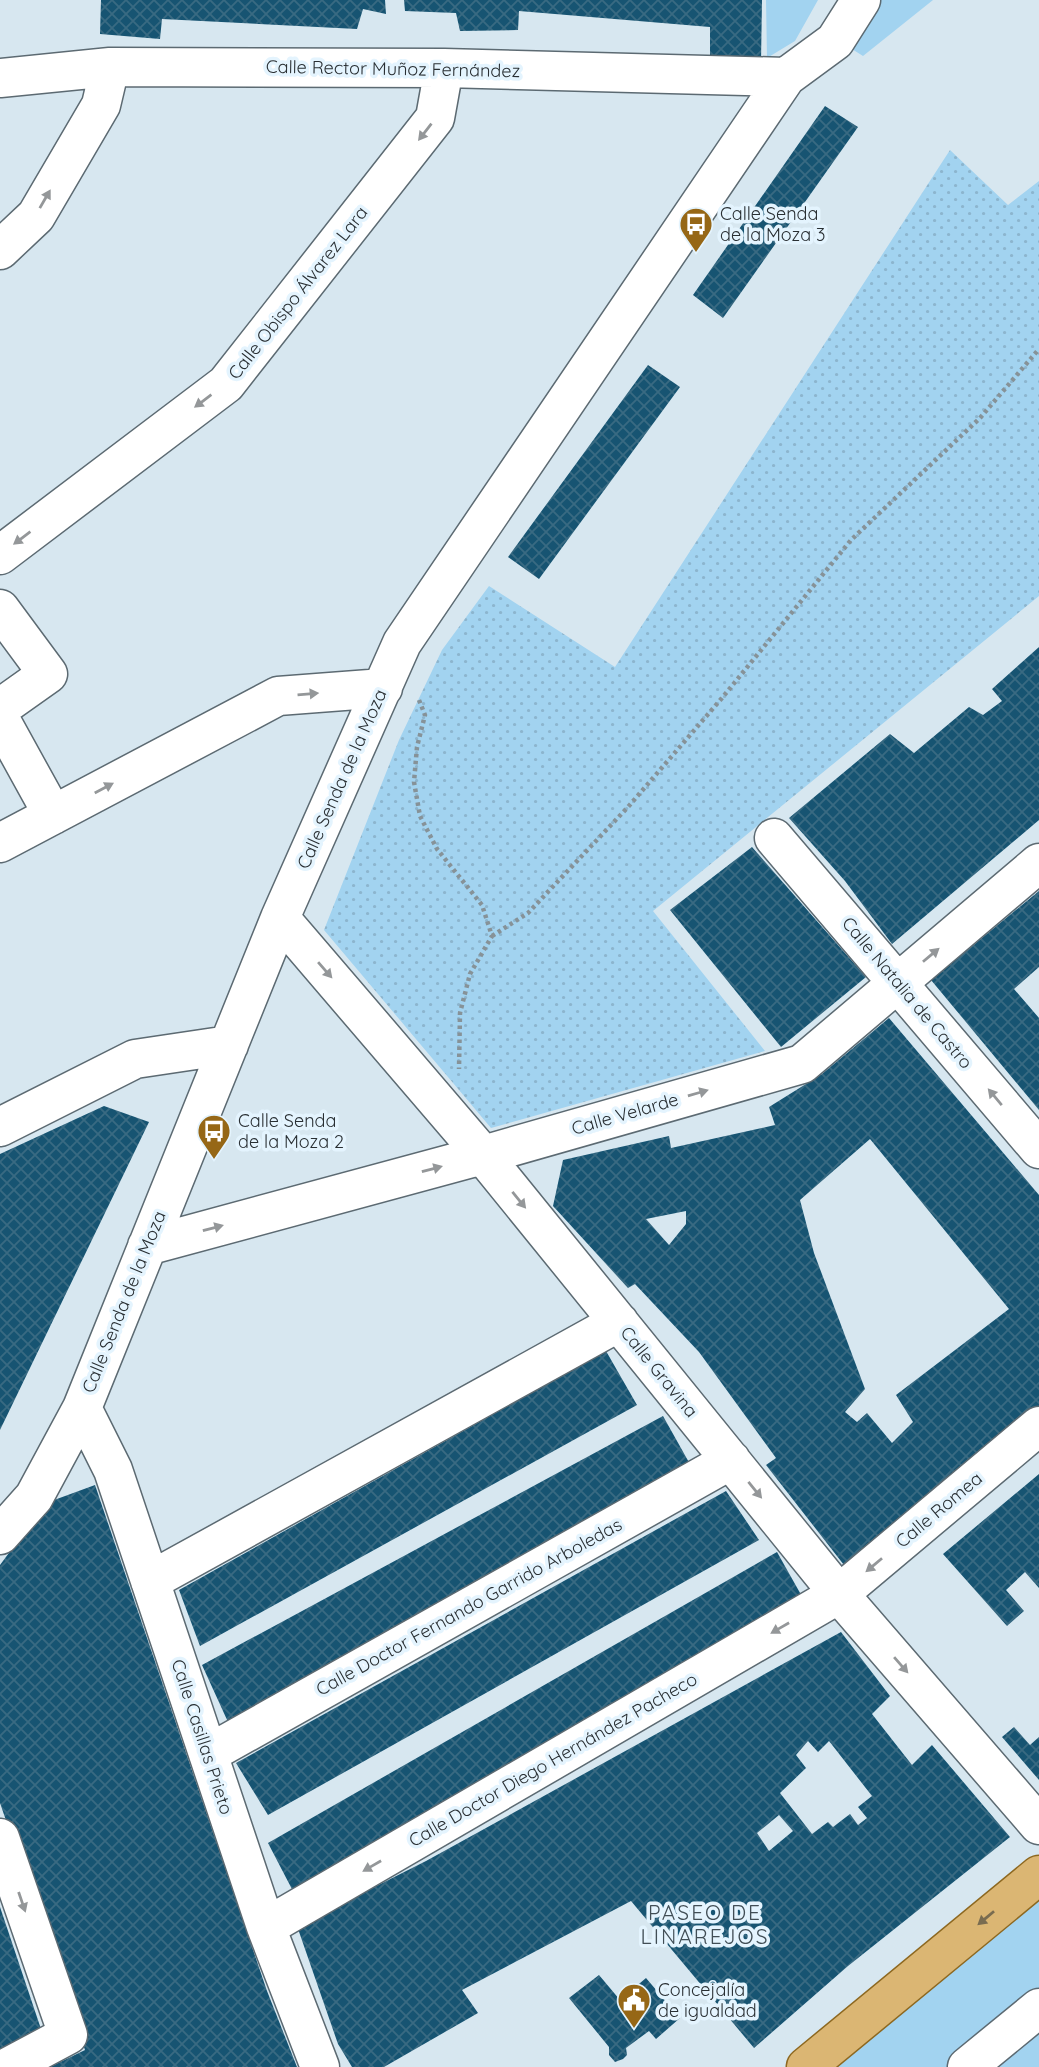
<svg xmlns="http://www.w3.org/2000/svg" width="1039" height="2067" font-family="Quicksand,sans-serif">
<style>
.grass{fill:url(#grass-dots)}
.park{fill:#a2d3f0}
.building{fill:url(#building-cross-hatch);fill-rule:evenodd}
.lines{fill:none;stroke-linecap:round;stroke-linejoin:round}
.minor-casing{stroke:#5c6a72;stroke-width:41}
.major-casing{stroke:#8d6820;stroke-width:41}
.path{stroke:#869298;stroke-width:4.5;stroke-dasharray:3.5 3.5;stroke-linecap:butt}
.minor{stroke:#fff;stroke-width:38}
.major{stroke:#dbb673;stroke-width:38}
.oneway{fill:#949799}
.oneway2{fill:#796c50}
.labels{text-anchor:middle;stroke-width:7;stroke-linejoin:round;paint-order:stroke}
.street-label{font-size:18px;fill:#292f33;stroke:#e4f4fe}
.poi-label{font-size:18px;fill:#292f33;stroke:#e4f4fe;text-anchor:start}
.quarter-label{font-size:21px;letter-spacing:2px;fill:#414e56;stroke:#e4f4fe}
</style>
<defs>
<pattern id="grass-dots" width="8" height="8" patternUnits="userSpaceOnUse" patternTransform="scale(1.75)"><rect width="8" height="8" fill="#a2d3f0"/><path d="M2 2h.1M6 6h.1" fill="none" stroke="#8cb5ce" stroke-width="1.8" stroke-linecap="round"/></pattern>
<pattern id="building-cross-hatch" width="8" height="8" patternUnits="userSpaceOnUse" patternTransform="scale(1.75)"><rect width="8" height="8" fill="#175472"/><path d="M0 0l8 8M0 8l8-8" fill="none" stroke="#396a82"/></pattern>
</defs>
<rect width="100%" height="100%" fill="#d7e7f0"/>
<path class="grass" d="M950,150L1008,205L1039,181V596L653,911L765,1051L491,1128L324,930L399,740L442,650L489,586L615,667Z"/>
<path class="park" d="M766,0H818L795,41L767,58Z
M875,0H933L863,56L844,44Z
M1039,1892V2067H827Z"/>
<path class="building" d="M101,0H385L386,14L363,9L357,29L162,19L160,39L100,34Z
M404,0H762L761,62L710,59V27L519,11L518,30L460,31L456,13L405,11Z
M825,106L858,127L723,318L693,295Z
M648,365L680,387L539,579L508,557Z
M1039,647V820L892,944L845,881L789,818L890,734L914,753L969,707L983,715L1002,701L992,689Z
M752,847L866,977L781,1047L670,910Z
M1039,891V967L1014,989L1039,1018V1110L931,980Z
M889,1018L1039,1195V1417L851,1574L766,1465L776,1458L699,1352L635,1284L628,1288L553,1206L563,1160L669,1136L671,1148L775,1125L769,1107L822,1074ZM870,1139L1009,1309L896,1395L913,1422L892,1443L867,1413L857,1422L845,1412L865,1389L814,1253L800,1200ZM686,1211V1224L669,1245L646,1219Z
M104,1106L149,1122L0,1430V1154Z
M606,1351L637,1405L200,1646L179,1590Z
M663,1416L691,1466L228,1722L202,1665Z
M1039,1474V1588L1025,1572L1006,1590L1024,1611L1007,1626L943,1554Z
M95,1485L267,1991L297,2067H50L85,2050L0,1803V1565L46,1503Z
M726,1491L759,1540L268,1815L236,1763Z
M777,1552L804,1600L295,1895L268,1843Z
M841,1632L890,1696L872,1714L912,1765L932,1745L1010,1837L848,1966L754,2048L631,1901L462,1990L478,2013L384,2067H352L338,2044L297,1926L426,1861ZM808,1741L818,1752L829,1741L872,1796L858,1807L867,1818L858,1825L850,1814L833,1827L828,1822L812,1834L780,1793L806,1768L796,1755ZM779,1815L793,1831L769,1851L757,1833Z
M1014,1727L1030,1745L1039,1737V1780L1002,1737Z
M0,1907L42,2032L0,2051Z
M599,1975L620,2000L646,1978L680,2018L656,2039L649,2031L626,2048L627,2055L623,2059L615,2062L609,2055V2047L569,1998Z"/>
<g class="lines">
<defs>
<path id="minor" d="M0,78L110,67L444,68L786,77
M0,250L36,216L101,105L110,67
M0,555L226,384L435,118L444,68
M0,609L48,674L0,708
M0,719L53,815
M774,838L1039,1149
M0,843L278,696L383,688
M280,918L483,1155L839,1594L1039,1825
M0,1127L135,1059L229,1045
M147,1246L483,1155L802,1064L1039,863
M82,1408L113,1470L266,1927L320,2067
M0,1535L34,1497L82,1408L280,918L402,643L786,77L835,41L861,0
M150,1581L619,1322
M208,1754L731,1460
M0,1838L68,2035L8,2067
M266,1927L839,1594L1039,1426
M967,2067L1039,2008"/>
<path id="major" d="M806,2067L1039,1875"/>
</defs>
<use href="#minor" class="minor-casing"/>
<use href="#major" class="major-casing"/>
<path class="path" d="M419,700L425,715L417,747L414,782L420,816L437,849L482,905L492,936L470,974L460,1013L459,1069
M492,936L528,913L628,807L722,698L851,540L980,418L1039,349"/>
<use href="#minor" class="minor"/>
<use href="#major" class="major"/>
</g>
<defs><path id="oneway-solid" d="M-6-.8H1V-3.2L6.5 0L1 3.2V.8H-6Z" transform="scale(1.75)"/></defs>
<g class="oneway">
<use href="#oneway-solid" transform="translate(425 132) rotate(128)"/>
<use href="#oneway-solid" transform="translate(45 199) rotate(-60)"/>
<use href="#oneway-solid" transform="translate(203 401) rotate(143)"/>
<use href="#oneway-solid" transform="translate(22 538) rotate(143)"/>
<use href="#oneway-solid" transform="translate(308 694) rotate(-5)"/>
<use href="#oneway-solid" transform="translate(104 788) rotate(-28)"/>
<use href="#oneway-solid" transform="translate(931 955) rotate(-40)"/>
<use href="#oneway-solid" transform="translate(325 970) rotate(49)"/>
<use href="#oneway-solid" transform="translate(698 1093) rotate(-16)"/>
<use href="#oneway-solid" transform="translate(995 1097) rotate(-130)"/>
<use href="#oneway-solid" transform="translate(432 1169) rotate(-15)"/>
<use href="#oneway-solid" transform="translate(519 1200) rotate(51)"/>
<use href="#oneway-solid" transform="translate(213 1228) rotate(-15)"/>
<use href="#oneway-solid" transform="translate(755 1490) rotate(51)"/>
<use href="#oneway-solid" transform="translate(874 1565) rotate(140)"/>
<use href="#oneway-solid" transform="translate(780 1628) rotate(150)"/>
<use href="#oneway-solid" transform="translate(901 1665) rotate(49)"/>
<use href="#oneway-solid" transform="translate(372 1866) rotate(150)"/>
<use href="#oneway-solid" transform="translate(22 1902) rotate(71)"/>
</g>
<use class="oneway2" href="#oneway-solid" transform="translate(986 1918) rotate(140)"/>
<defs>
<symbol id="bus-pin" viewBox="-11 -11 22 30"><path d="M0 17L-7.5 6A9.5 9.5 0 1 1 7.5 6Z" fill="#966716" stroke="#e4f4fe"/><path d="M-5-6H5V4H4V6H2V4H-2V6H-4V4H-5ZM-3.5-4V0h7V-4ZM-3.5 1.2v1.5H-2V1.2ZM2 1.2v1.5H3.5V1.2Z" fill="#fff"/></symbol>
<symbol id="civic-pin" viewBox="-11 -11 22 30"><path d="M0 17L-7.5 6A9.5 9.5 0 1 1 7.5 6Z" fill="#966716" stroke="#e4f4fe"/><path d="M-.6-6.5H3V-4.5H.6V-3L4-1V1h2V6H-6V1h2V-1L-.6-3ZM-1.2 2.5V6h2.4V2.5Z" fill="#fff"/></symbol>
</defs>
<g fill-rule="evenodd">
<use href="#bus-pin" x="677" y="205" width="38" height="52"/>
<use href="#bus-pin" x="195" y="1112" width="38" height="52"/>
<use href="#civic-pin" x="615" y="1981" width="38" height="52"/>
</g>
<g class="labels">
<g class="street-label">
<text transform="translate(393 69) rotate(1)" y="6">Calle Rector Muñoz Fernández</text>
<text transform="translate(298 293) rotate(-52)" y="6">Calle Obispo Álvarez Lara</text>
<text transform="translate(342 779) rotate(-66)" y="6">Calle Senda de la Moza</text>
<text transform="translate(907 993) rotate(50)" y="6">Calle Natalia de Castro</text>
<text transform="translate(625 1114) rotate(-16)" y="6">Calle Velarde</text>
<text transform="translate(124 1302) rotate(-68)" y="6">Calle Senda de la Moza</text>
<text transform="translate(659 1372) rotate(51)" y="6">Calle Gravina</text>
<text transform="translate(939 1510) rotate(-40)" y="6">Calle Romea</text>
<text transform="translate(469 1607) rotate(-29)" y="6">Calle Doctor Fernando Garrido Arboledas</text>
<text transform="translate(202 1737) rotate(72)" y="6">Calle Casillas Prieto</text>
<text transform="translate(553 1760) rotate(-30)" y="6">Calle Doctor Diego Hernández Pacheco</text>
</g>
<g class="poi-label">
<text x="720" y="220">Calle Senda<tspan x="720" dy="21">de la Moza 3</tspan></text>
<text x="238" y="1127">Calle Senda<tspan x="238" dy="21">de la Moza 2</tspan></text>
<text x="658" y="1996">Concejalía<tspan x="658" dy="21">de igualdad</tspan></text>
</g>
<g class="quarter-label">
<text x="705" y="1920">PASEO DE<tspan x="705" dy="24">LINAREJOS</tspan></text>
</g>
</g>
</svg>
